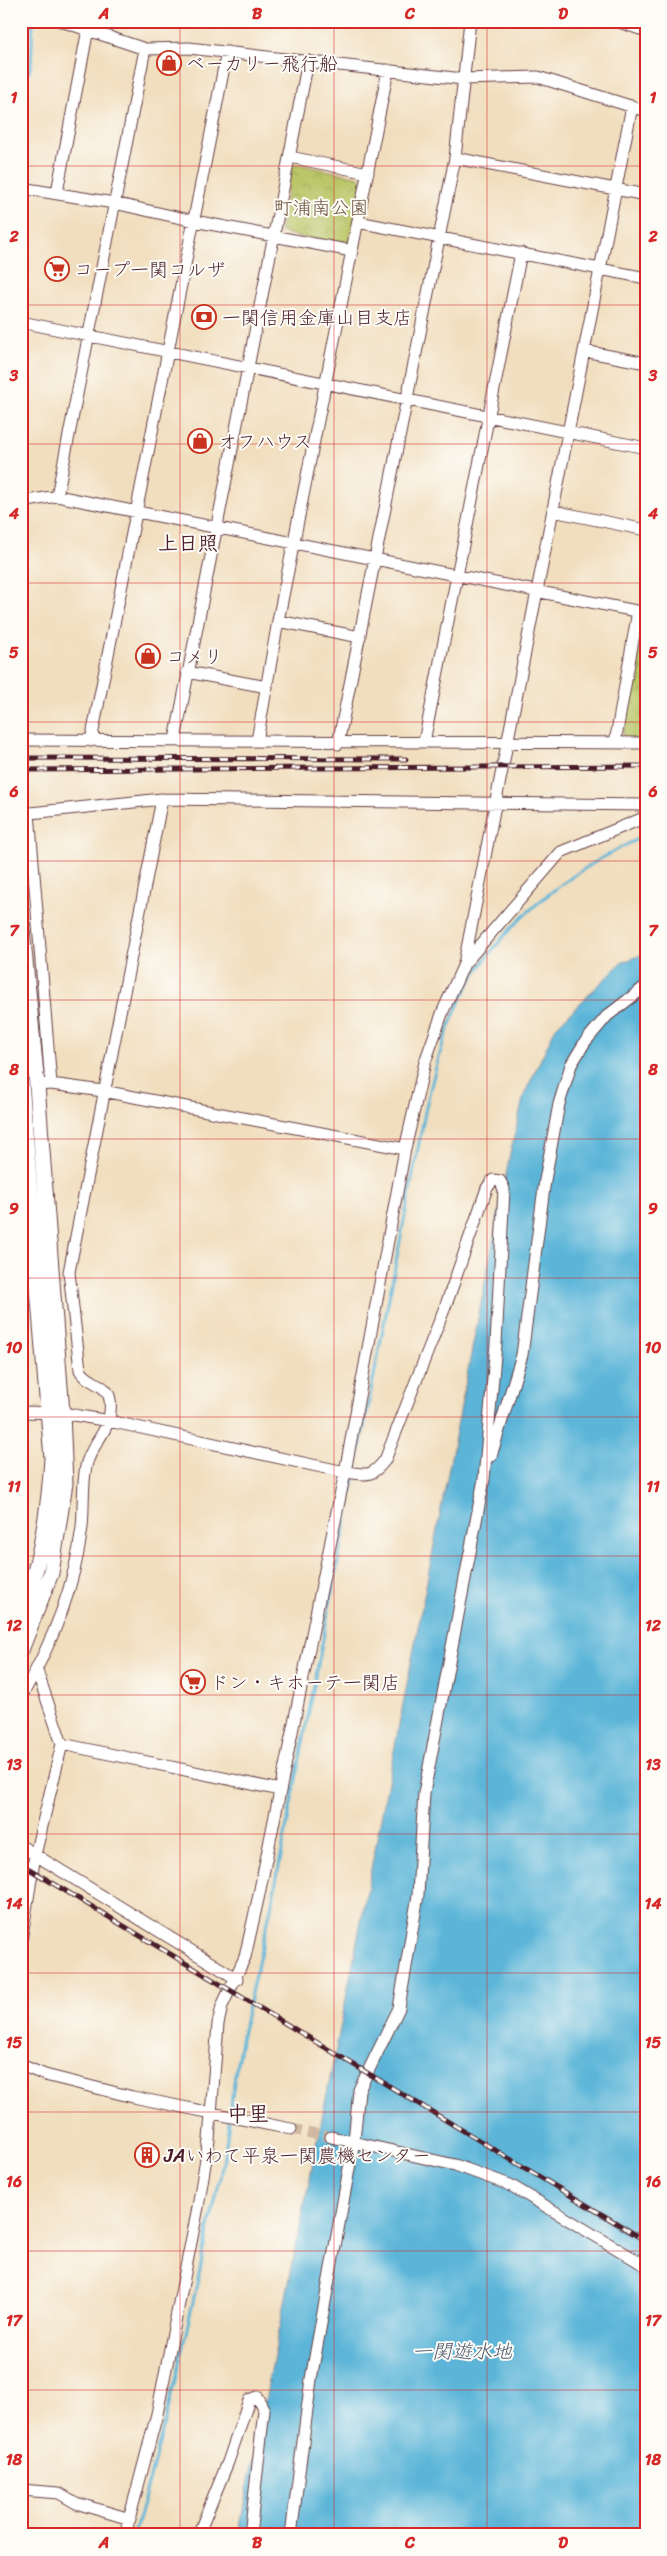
<svg xmlns="http://www.w3.org/2000/svg" width="667" height="2556" font-family="Sriracha,'Klee One',sans-serif">
<style>
.park{fill:url(#park-crowns);stroke:#82724a}
.water{fill:#5bb5d8;stroke:#526a82}
.lines{fill:none;stroke-linecap:round;stroke-linejoin:round}
.stream{stroke:#5bb5d8;stroke-width:3}
.minor-tunnel{stroke:#d0b8a1;stroke-width:11;stroke-dasharray:11 5.5;stroke-linecap:butt}
.minor-casing{stroke:#633c41;stroke-width:13}
.major-casing{stroke:#633c41;stroke-width:17}
.minor{stroke:#fff;stroke-width:11}
.major{stroke:#fff;stroke-width:15}
.rail-casing{stroke:#4a1f2b;stroke-width:5}
.rail{stroke:#fdfcf7;stroke-width:3;stroke-dasharray:9;stroke-linecap:butt}
.grid{fill:none;stroke:#d62828;stroke-width:1;stroke-opacity:0.55}
.labels{text-anchor:middle;stroke-width:4;stroke-linejoin:round;paint-order:stroke}
.poi-label{font-size:19px;fill:#4a1f2b;stroke:#fdfcf7;text-anchor:start}
.park-label{font-size:19px;fill:#6c513d;stroke:#fdfcf7}
.neighbourhood-label{font-size:20px;font-weight:bold;fill:#4a1f2b;stroke:#fdfcf7}
.water-label{font-size:20px;font-style:italic;fill:#515b70;stroke:#fdfcf7}
.quarter-label{font-size:21px;font-weight:bold;fill:#4a1f2b;stroke:#fdfcf7}
.neatline{fill:none;stroke:#d62828;stroke-width:2}
.grid-label{font-size:16px;text-anchor:middle;font-weight:bold;fill:#d62828}
</style>
<defs>
<pattern id="park-crowns" width="20" height="18" patternUnits="userSpaceOnUse" patternTransform="scale(1.25)"><rect width="20" height="18" fill="#bac668"/><path d="M2 6a3 3 0 1 1 6 0M12 15a3 3 0 1 1 6 0" fill="none" stroke="#a1aa5a"/></pattern>
</defs>
<rect width="100%" height="100%" fill="#fdfcf7"/>
<filter id="ink" filterUnits="userSpaceOnUse"><feTurbulence type="fractalNoise" baseFrequency=".02" numOctaves="2"/><feDisplacementMap in="SourceGraphic" scale="10" xChannelSelector="R" yChannelSelector="G"/><feConvolveMatrix kernelMatrix="1 2 1 2 8 2 1 2 1" color-interpolation-filters="sRGB"/></filter>
<filter id="wash" filterUnits="userSpaceOnUse"><feTurbulence type="fractalNoise" baseFrequency=".0096" numOctaves="4" result="noise"/><feDisplacementMap in="SourceGraphic" scale="20" xChannelSelector="R" yChannelSelector="G"/><feGaussianBlur stdDeviation="1.12" result="paint"/><feColorMatrix in="noise" values="0 0 0 0 0 0 0 0 0 0 0 0 0 0 0 0 0 1.4 0 .05"/><feComposite in="paint" operator="in"/></filter>
<g filter="url(#wash)">
<rect width="100%" height="100%" fill="#f1debe"/>
<path class="park" d="M296,164L359,177L363,182L350,243L345,247L280,232L292,167Z
M646,630V739H622L644,632Z"/>
<path class="water" d="M646,953V2535H238L341,2024L510,1154L524,1095L556,1027L621,963Z"/>
<g class="lines">
<path class="stream" d="M21,92L31,66L33,21
M230,2114C237,2046 254,1979 270,1913L426,1107C434,1072 443,1038 458,1005C495,926 569,871 646,835
M134,2535C161,2441 184,2346 204,2251C213,2207 225,2164 229,2120"/>
</g>
</g>
<g filter="url(#ink)">
<g class="lines">
<path class="minor-tunnel" d="M291,2129L331,2137"/>
<defs>
<path id="minor" d="M61,21L145,49L189,48L463,79L538,77L646,111
M290,157L368,173
M455,158L646,195
M21,188L114,203L194,221L352,251
M57,192L88,29
M358,222L646,278
M21,322L646,448
M584,351L646,363
M57,496L145,49
M21,502L57,496L646,613
M553,511L646,530
M278,621L360,637
M187,672L267,687
M21,740L646,743
M175,740L308,61
M91,741L227,52
M257,741L278,621L388,70
M424,742L521,253
M615,743L638,611
M338,744L455,158L470,21
M29,813L51,1084
M21,814L162,799L646,805
M465,963L561,852L646,817
M37,1085L51,1084L103,1091L405,1149
M21,1412L62,1413L109,1421L345,1472C367,1474 370,1479 385,1460L447,1302L487,1188L493,1180L500,1181L504,1189L496,1344L484,1479L424,1793L418,1895L399,2008L359,2090L354,2141L311,2379L291,2535
M491,1456L522,1355L545,1180L559,1104L571,1065L585,1042L607,1016L646,986
M21,1697C51,1646 75,1586 82,1527C84,1507 82,1486 86,1466C91,1442 114,1430 110,1400C108,1383 87,1384 80,1370L69,1272L162,799
M62,1744L280,1790
M21,1846L237,1979
M21,1941L35,1855L62,1744L37,1671
M21,2065L45,2075L133,2097L291,2129
M331,2137L455,2165L510,2185L646,2266
M21,2490L59,2493L76,2503L130,2519
M125,2535L157,2414L198,2207L209,2140L218,2024L222,2006L245,1957L258,1899L345,1472L405,1149L425,1062L443,1011L464,964L632,106
M198,2535L228,2462L249,2400L257,2397L264,2410L250,2535"/>
<path id="major" d="M622,21L646,29
M21,919L37,1085L62,1413L65,1483L51,1573L21,1650
M21,1082L52,1458C49,1513 40,1565 21,1617"/>
</defs>
<use href="#minor" class="minor-casing"/>
<use href="#major" class="major-casing"/>
<use href="#minor" class="minor"/>
<use href="#major" class="major"/>
<defs>
<path id="rail" d="M21,758L406,759
M21,770L646,766
M21,1864L646,2241"/>
</defs>
<use href="#rail" class="rail-casing"/>
<use href="#rail" class="rail"/>
</g>
</g>
<path class="grid" d="M180,21V2535M334,21V2535M487,21V2535M21,166H646M21,305H646M21,444H646M21,583H646M21,722H646M21,861H646M21,1000H646M21,1139H646M21,1278H646M21,1417H646M21,1556H646M21,1695H646M21,1834H646M21,1973H646M21,2112H646M21,2251H646M21,2390H646"/>
<defs>
<symbol id="shop-ring" viewBox="-11 -11 22 22"><circle r="9.5" fill="#fdfcf7" stroke="#c8321e" stroke-width="1.5"/><path d="M-5-2.5h2.3a2.7 3.5 0 0 1 5.4 0H5L5.5 6h-11ZM-1.5-2.5h3a1.5 2.3 0 0 0-3 0Z" fill="#c8321e"/></symbol>
<symbol id="supermarket-ring" viewBox="-11 -11 22 22"><circle r="9.5" fill="#fdfcf7" stroke="#c8321e" stroke-width="1.5"/><path d="M-6-5.5h2.5l.6 2H6L4.5 2H-2.5L-4.4-4H-6ZM-1.5 3.2a1.3 1.3 0 1 0 .1 0ZM3 3.2a1.3 1.3 0 1 0 .1 0Z" fill="#c8321e"/></symbol>
<symbol id="bank-ring" viewBox="-11 -11 22 22"><circle r="9.5" fill="#fdfcf7" stroke="#c8321e" stroke-width="1.5"/><path d="M-6-4H6V4H-6ZM0-2.3a2.3 2.3 0 1 0 0 4.6a2.3 2.3 0 1 0 0-4.6Z" fill="#c8321e"/></symbol>
<symbol id="building-ring" viewBox="-11 -11 22 22"><circle r="9.5" fill="#fdfcf7" stroke="#c8321e" stroke-width="1.5"/><path d="M-4-6H4V6H1V3H-1V6H-4ZM-2.5-4.3h1.7v1.8h-1.7ZM.8-4.3h1.7v1.8H.8ZM-2.5-1h1.7V.8h-1.7ZM.8-1h1.7V.8H.8Z" fill="#c8321e"/></symbol>
</defs>
<g fill-rule="evenodd">
<use href="#shop-ring" x="155" y="49" width="28" height="28"/>
<use href="#supermarket-ring" x="43" y="255" width="28" height="28"/>
<use href="#bank-ring" x="190" y="303" width="28" height="28"/>
<use href="#shop-ring" x="186" y="427" width="28" height="28"/>
<use href="#shop-ring" x="134" y="642" width="28" height="28"/>
<use href="#supermarket-ring" x="179" y="1668" width="28" height="28"/>
<use href="#building-ring" x="133" y="2141" width="28" height="28"/>
</g>
<g class="labels">
<g class="poi-label">
<text x="186" y="70">ベーカリー飛行船</text>
<text x="74" y="276">コープ一関コルザ</text>
<text x="222" y="324">一関信用金庫山目支店</text>
<text x="218" y="448">オフハウス</text>
<text x="166" y="663">コメリ</text>
<text x="210" y="1689">ドン・キホーテ一関店</text>
<text x="164" y="2162">JAいわて平泉一関農機センター</text>
</g>
<g class="park-label">
<text x="321" y="214">町浦南公園</text>
</g>
<g class="neighbourhood-label">
<text x="188" y="550">上日照</text>
</g>
<g class="water-label">
<text x="462" y="2358">一関遊水地</text>
</g>
<g class="quarter-label">
<text x="248" y="2121">中里</text>
</g>
</g>
<rect width="667" height="2556" fill="none" stroke="#fdfcf7" stroke-width="55"/>
<rect x="28" y="28" width="612" height="2500" class="neatline"/>
<g class="grid-label">
<text x="104" y="19">A</text>
<text x="257" y="19">B</text>
<text x="410" y="19">C</text>
<text x="563" y="19">D</text>
<text x="14" y="103">1</text>
<text x="653" y="103">1</text>
<text x="14" y="242">2</text>
<text x="653" y="242">2</text>
<text x="14" y="381">3</text>
<text x="653" y="381">3</text>
<text x="14" y="519">4</text>
<text x="653" y="519">4</text>
<text x="14" y="658">5</text>
<text x="653" y="658">5</text>
<text x="14" y="797">6</text>
<text x="653" y="797">6</text>
<text x="14" y="936">7</text>
<text x="653" y="936">7</text>
<text x="14" y="1075">8</text>
<text x="653" y="1075">8</text>
<text x="14" y="1214">9</text>
<text x="653" y="1214">9</text>
<text x="14" y="1353">10</text>
<text x="653" y="1353">10</text>
<text x="14" y="1492">11</text>
<text x="653" y="1492">11</text>
<text x="14" y="1631">12</text>
<text x="653" y="1631">12</text>
<text x="14" y="1770">13</text>
<text x="653" y="1770">13</text>
<text x="14" y="1909">14</text>
<text x="653" y="1909">14</text>
<text x="14" y="2048">15</text>
<text x="653" y="2048">15</text>
<text x="14" y="2187">16</text>
<text x="653" y="2187">16</text>
<text x="14" y="2326">17</text>
<text x="653" y="2326">17</text>
<text x="14" y="2465">18</text>
<text x="653" y="2465">18</text>
<text x="104" y="2548">A</text>
<text x="257" y="2548">B</text>
<text x="410" y="2548">C</text>
<text x="563" y="2548">D</text>
</g>
</svg>
